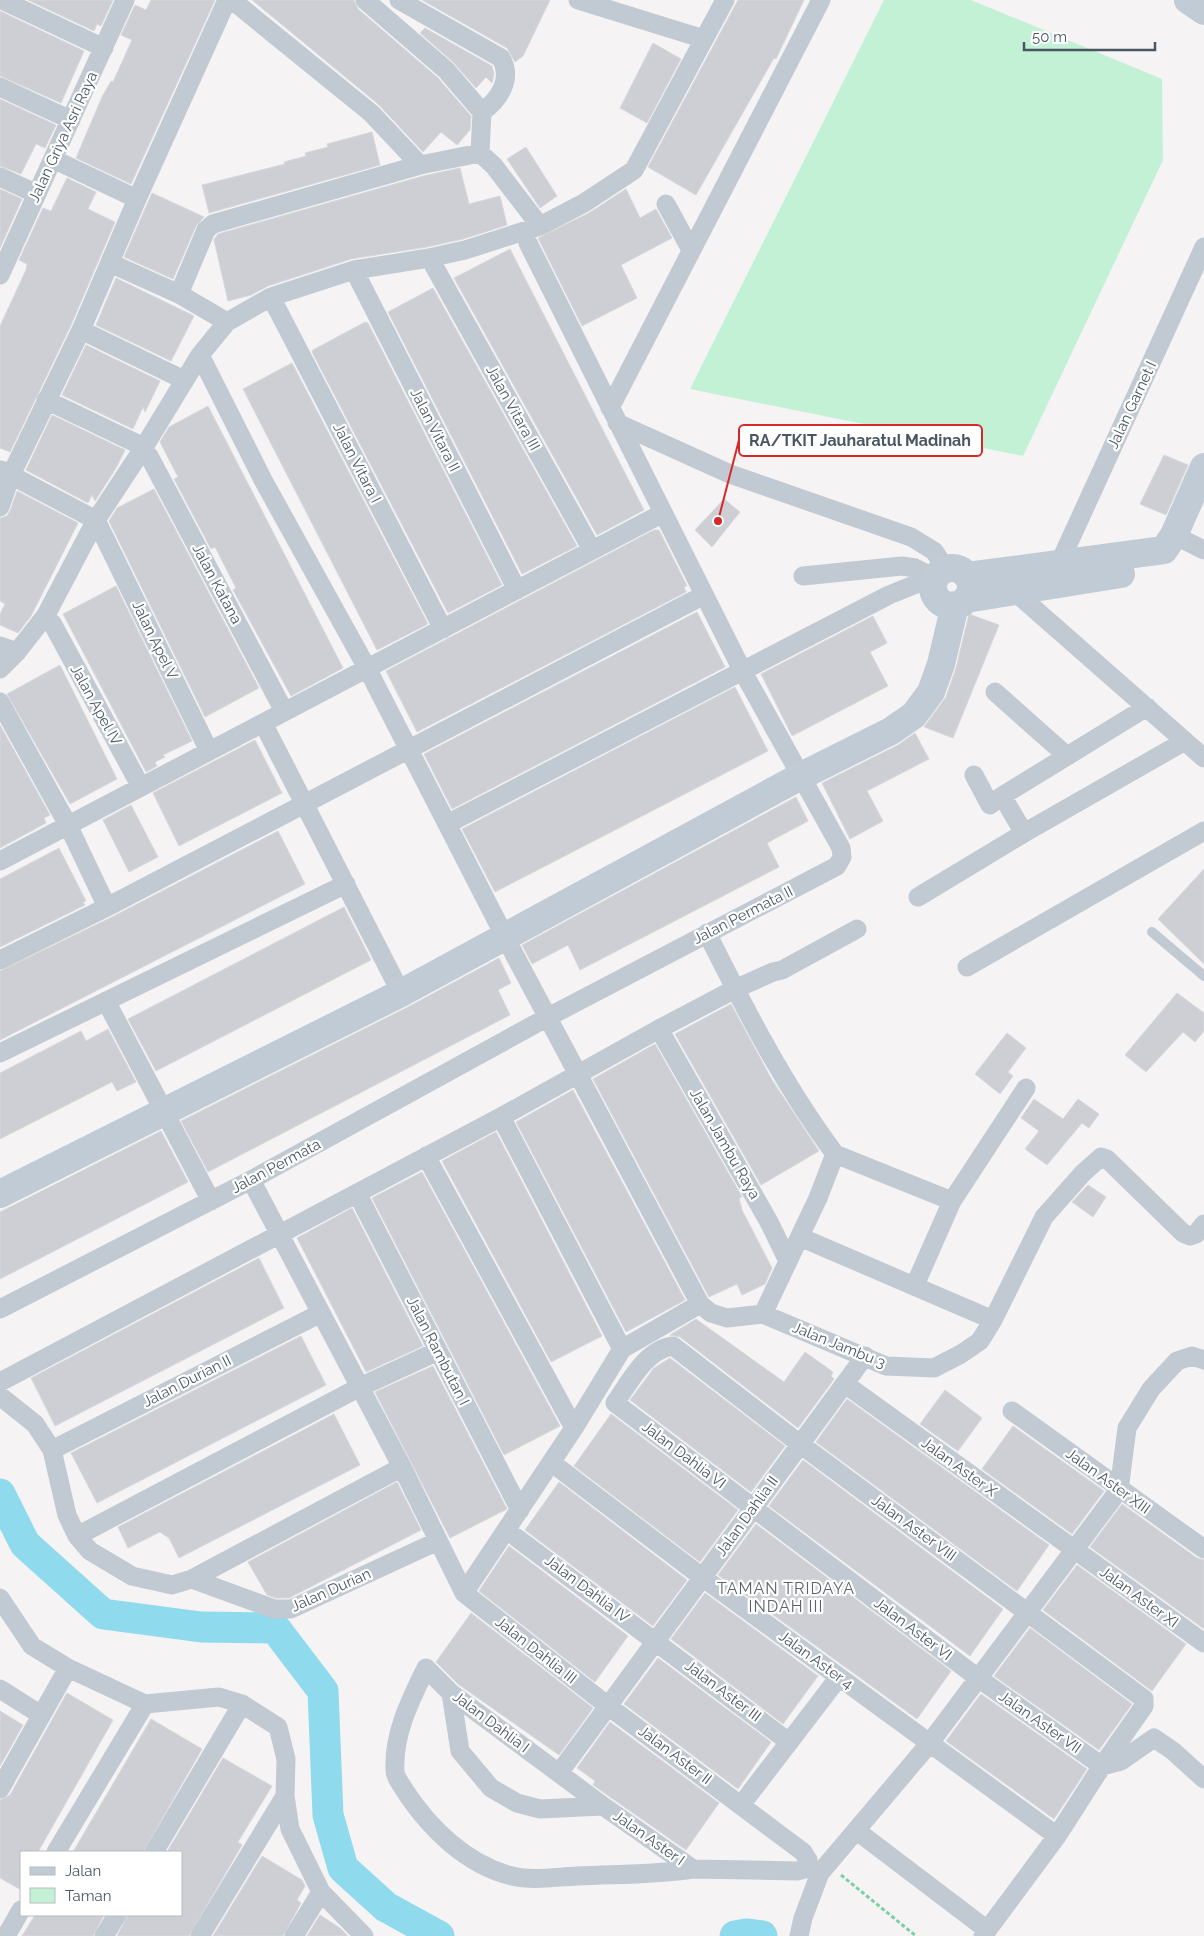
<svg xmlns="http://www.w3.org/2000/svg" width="1204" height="1936" font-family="Raleway,sans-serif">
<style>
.green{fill:#c3f1d5}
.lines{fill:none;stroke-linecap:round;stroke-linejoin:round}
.river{stroke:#90daee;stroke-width:31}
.building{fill:#cdcfd5;stroke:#d7d9de}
.path{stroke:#7ad0a6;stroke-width:3;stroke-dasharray:4 2.5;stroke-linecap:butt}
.lane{stroke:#c1cad2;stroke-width:10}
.street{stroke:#c1cad2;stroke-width:19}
.secondary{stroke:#c1cbd6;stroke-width:28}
.labels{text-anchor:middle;stroke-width:4.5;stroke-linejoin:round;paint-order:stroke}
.street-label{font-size:15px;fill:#4a5661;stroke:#fff}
.neighbourhood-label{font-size:16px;letter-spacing:1px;fill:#5f6368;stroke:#fff}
.leader{fill:none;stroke:#d62828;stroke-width:2}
.callout-dot{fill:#d62828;stroke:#fff;stroke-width:2}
.callout{fill:#fff;stroke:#d62828;stroke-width:2}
.callout-label{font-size:16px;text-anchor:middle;font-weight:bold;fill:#4a5661}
</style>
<rect width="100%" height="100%" fill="#f5f3f3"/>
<path class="green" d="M884,0H971L1162,79L1163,160L1023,456L690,389Z"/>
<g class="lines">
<path class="river" d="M0,1494L25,1544L103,1614L201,1627L275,1628L323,1691L328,1815L343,1868L386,1907L439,1936
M735,1936L746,1934L762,1936"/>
</g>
<path class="building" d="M28,0H113L101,26L97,24L94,31Z
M151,0H215L131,184L76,158L102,97L111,81L113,82L132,40L121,35L135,5L146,10Z
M252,0H354L358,9L438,78L471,116L470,130L457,145L441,132L423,152L378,104Z
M422,0H550L523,56L515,62L507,48Z
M738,0H804L776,59L774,58L696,195L648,167Z
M0,11L84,51L61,103L0,76Z
M425,28L492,66L494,74L492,83L486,77L476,88L453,62L420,33Z
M653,43L681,59L647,123L620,108Z
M0,99L56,125L45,148L36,144L21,174L0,166Z
M372,132L380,165L209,213L202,185L285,164L284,162L306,156L305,153L328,147L327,144Z
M526,147L557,196L540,208L507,159Z
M460,168L469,204L500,196L507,225L463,239L427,247L351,259L268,286L251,295L228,301L214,240L218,234L423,176Z
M67,178L96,192L88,209L115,222L71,325L10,452L0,448V326L26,270L27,264L19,260L43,208L51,211Z
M0,189L22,199L0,248Z
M626,189L640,218L656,209L672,238L621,265L637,298L582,326L538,238L589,213Z
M152,193L204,217L196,226L173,279L124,257Z
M510,249L644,510L597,535L454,278Z
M116,278L194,316L171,361L96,325Z
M433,288L577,546L522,574L388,312Z
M365,322L368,323L502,585L448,613L312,352L313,350Z
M86,345L160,381L145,412L143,407L133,429L62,395Z
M292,363L428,624L377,650L243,389Z
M208,406L343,668L291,696L233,590L236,588L215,547L211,549L174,479L178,477L160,442L169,427Z
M52,415L125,450L116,468L95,501L92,495L88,503L26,470Z
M1164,455L1188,465L1166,515L1140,504Z
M154,489L259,688L205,717L109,521L117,508Z
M17,491L78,523L31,616L18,633L0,625V614L5,604L0,601V518L7,516L10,511Z
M724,499L740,512L712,547L695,530Z
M654,530H659L687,586L684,587L686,592L417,732L386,671Z
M116,586L192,741L163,755L165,757L155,762L157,766L146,772L63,614Z
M697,612L725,667L452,809L424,754Z
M969,614L999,625L953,738L924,727L946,697L956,668Z
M873,616L887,643L870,652L888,686L792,736L761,674Z
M60,665L117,779L70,804L7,694Z
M735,687L768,751L495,892L462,829Z
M0,725L50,815L44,818L46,823L0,848Z
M915,733L929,759L867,791L883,821L850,839L822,783L898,745Z
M255,740L282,793L179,846L153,793Z
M796,797L808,821L767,843L779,867L580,970L568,945L532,964L522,945Z
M131,805L158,857L129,872L103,820Z
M278,831L305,884L0,1040V971L112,917Z
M59,848L86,901L83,902L85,905L0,947V879Z
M1204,869V964L1158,919Z
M344,907L371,960L156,1071L128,1019Z
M499,958L511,983L498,990L510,1015L208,1172L181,1121L408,1007Z
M1177,993L1204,1013V1031L1195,1042L1183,1032L1146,1072L1125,1055Z
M731,1004L772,1080L819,1151L761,1185L675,1034Z
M108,1029L136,1082L117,1091L112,1082L0,1139V1073L81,1031L86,1041Z
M1007,1033L1026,1048L1008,1072L1013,1076L1000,1094L975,1074Z
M655,1044L742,1197L739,1198L742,1210L772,1268L765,1284L742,1295L737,1284L709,1297L593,1079Z
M573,1090L685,1300L626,1332L516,1122Z
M1034,1099L1063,1119L1078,1099L1099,1114L1089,1128L1082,1123L1047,1165L1025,1149L1039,1131L1021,1118Z
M161,1131L188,1182L0,1279V1212Z
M496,1132L602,1336L551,1362L442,1161Z
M422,1172L560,1426L504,1455L372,1198Z
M1088,1185L1106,1197L1093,1217L1072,1202Z
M352,1208L423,1346L366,1372L297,1238Z
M259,1258L284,1308L55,1426L31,1378Z
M696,1319L784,1382L805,1352L833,1372L831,1376L834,1379L798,1428L680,1337L670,1335Z
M301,1336L326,1385L97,1503L71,1453Z
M670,1358L785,1446L751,1492L630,1400L654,1368Z
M433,1366L507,1509L450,1538L375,1392Z
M945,1390L982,1418L958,1451L920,1424Z
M847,1399L1049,1545L1017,1591L816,1442Z
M334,1414L360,1465L179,1558L169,1538L160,1532L128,1548L118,1527Z
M611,1414L738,1510L700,1562L574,1466Z
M1013,1426L1104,1491L1072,1534L982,1469Z
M803,1460L1003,1609L970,1656L769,1506Z
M397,1482L421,1530L289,1598H276L267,1595L248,1562Z
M559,1482L687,1580L653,1626L525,1530Z
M1122,1504L1197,1558L1204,1560V1629L1090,1547Z
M756,1524L951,1671L917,1719L718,1575Z
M509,1546L628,1636L595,1682L479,1591Z
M1077,1565L1186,1644L1152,1691L1043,1610Z
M705,1593L818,1676L783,1724L671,1639Z
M471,1613L593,1708L559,1755L458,1684L436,1662Z
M1030,1628L1132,1704L1099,1750L994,1676Z
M658,1658L771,1742L738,1789L624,1704Z
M67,1693L113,1720L38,1852H21V1890L0,1878V1800L10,1795Z
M981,1694L1087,1769L1054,1819L946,1741Z
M0,1711L23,1725L0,1766Z
M151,1719L202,1749L143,1852H73Z
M610,1722L719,1803L686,1850L593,1785L595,1781L577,1768Z
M223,1758L272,1786L238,1842L242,1845L189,1936H117L128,1915H181V1852H167Z
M262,1856L302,1880L305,1886L297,1900L301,1903L283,1936H213Z
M35,1915H104L93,1936H22Z
M320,1915L340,1928L348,1936H307Z"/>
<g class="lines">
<path class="path" d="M841,1875L916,1936"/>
<path class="lane" d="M1152,932L1204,976"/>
<path class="street" d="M2,0L104,48
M232,0L371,113L420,165
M365,0L446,70L482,112L480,153L494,166L540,226
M399,0L501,58C513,79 499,100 482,112
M578,0L704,39
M0,87L71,120
M53,159L137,199
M0,177L37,194
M666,204L691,250
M110,263L179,294L227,322
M434,266L592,550
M354,270L517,590
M0,275L125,0
M179,294L206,230L213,224L420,165L480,153
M271,297L443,629
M81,330L184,380
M200,355L263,480L367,668L505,937L700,1304
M46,400L144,447
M610,408L821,0
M617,423L730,474L911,537L934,551L946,569
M149,456L284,711
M1,470L96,520L209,751
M0,507L11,475L81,330L137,199L227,0
M1174,535L1204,550
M1059,564L1204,247
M803,576L902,566L915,568L931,576
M1014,591L1204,758
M52,623L141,787
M0,646L17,652
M0,669L17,652L46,615L96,520L144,447L200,355L227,322L271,297L354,270L429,258L465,250L540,226L584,203L634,170L725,0
M995,692L1067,756
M0,702L68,825L107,907L0,960
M263,723L401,993
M974,775L990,805L1002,796
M447,824L889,595L936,576
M1024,833L1002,796L1147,707
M0,861L663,513
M918,897L1024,833L1185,741
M107,907L704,595
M707,933C745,1009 784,1086 835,1154L818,1198L763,1314
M967,967L1204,831
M106,1001L211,1201
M659,1029L769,1222L788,1261
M0,1053L346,884
M501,1117L622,1349
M835,1154L952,1201
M426,1156L574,1428
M251,1180L402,1467L464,1593L608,1706L803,1852L808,1860L809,1868
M357,1193L520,1510
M800,1237L993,1320
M915,1285L952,1201L1026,1088
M0,1309L251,1180L548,1017L837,866L842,857L841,848L743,672L528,243
M0,1382L501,1117L659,1029L735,989L773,972L782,970L857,929
M845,1384L1204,1643
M0,1396L35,1424L52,1450L67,1515L77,1536L90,1551L132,1576L172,1585L192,1579L402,1467
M1012,1411L1204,1549
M52,1450L321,1313
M560,1469L702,1577L1057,1836L1102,1766L1144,1706V1699L800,1444L673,1346C646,1349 629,1383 615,1403L978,1678L1102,1766L1121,1761L1154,1738L1173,1751L1204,1779
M77,1536L360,1387L438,1351
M517,1538L789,1742
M192,1579L274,1609H291L438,1541
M464,1593L574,1428L622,1349L700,1304L711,1313L727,1318L763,1314L886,1366L934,1368L961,1354L980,1341L993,1320L1044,1217L1083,1173L1101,1157L1107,1159L1183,1233L1190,1236L1196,1234L1204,1224
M0,1598L32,1646L68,1668L145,1704L219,1697L242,1704L278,1727L286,1759L285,1796L290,1829L321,1892L364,1936
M0,1689L41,1715
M451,1693L460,1751L491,1788L517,1803L540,1809L603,1806
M559,1773L865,1356
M0,1789L68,1668
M741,1805L839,1677
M857,1831L986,1929
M56,1852L145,1704
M154,1852L242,1704
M693,1869C654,1875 616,1874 577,1876C555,1877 533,1881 512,1876C467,1865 430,1829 405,1791C402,1785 395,1778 395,1771C393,1734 410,1701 426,1668L451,1693L603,1806L693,1869L797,1871L809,1868
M6,1936L21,1910
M104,1936L117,1915
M200,1936L285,1796
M294,1936L321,1892
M799,1936L803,1918L820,1873L929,1744L1119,1490L1127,1428L1151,1389L1177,1361L1192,1356L1204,1360
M983,1936L1057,1836"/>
<path class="secondary" d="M1188,0L1204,11
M933 587a19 19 0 1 1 38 0a19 19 0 1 1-38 0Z
M967,576L1164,550L1174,535L1204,467
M966,599L1121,574
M0,1194L401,993L801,776L891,731L914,715L931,692L941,664L955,605"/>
</g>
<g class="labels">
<g class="street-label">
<text transform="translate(63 137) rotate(-65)" y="5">Jalan Griya Asri Raya</text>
<text transform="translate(1132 405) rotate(-65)" y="5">Jalan Garnet I</text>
<text transform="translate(513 408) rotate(61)" y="5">Jalan Vitara III</text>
<text transform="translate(435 430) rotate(63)" y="5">Jalan Vitara II</text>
<text transform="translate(357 463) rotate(63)" y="5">Jalan Vitara I</text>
<text transform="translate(217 584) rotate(62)" y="5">Jalan Katana</text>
<text transform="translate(155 640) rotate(64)" y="5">Jalan Apel V</text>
<text transform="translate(96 705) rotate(61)" y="5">Jalan Apel IV</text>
<text transform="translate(743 915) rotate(-27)" y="5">Jalan Permata II</text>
<text transform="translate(725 1144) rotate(60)" y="5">Jalan Jambu Raya</text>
<text transform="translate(276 1166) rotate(-28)" y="5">Jalan Permata</text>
<text transform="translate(839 1345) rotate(22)" y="5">Jalan Jambu 3</text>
<text transform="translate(438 1351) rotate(63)" y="5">Jalan Rambutan I</text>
<text transform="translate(187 1381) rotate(-27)" y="5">Jalan Durian II</text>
<text transform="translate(684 1455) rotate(37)" y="5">Jalan Dahlia VI</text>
<text transform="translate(959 1467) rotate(36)" y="5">Jalan Aster X</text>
<text transform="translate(1108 1481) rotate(36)" y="5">Jalan Aster XIII</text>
<text transform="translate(747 1516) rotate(-54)" y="5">Jalan Dahlia II</text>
<text transform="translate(914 1528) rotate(36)" y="5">Jalan Aster VIII</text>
<text transform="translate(587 1589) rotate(37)" y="5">Jalan Dahlia IV</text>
<text transform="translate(331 1590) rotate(-24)" y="5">Jalan Durian</text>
<text transform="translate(1139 1597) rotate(36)" y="5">Jalan Aster XI</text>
<text transform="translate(913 1629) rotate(37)" y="5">Jalan Aster VI</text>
<text transform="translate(536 1650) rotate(38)" y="5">Jalan Dahlia III</text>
<text transform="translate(816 1660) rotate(36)" y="5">Jalan Aster 4</text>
<text transform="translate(723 1691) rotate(37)" y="5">Jalan Aster III</text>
<text transform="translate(491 1722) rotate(37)" y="5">Jalan Dahlia I</text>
<text transform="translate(1040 1722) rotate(35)" y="5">Jalan Aster VII</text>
<text transform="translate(675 1755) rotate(37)" y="5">Jalan Aster II</text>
<text transform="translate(649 1838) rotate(35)" y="5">Jalan Aster I</text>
</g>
<g class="neighbourhood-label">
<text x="786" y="1594">TAMAN TRIDAYA<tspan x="786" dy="18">INDAH III</tspan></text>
</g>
</g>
<path class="leader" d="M718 521L739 440"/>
<circle class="callout-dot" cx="718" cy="521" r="5"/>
<rect class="callout" x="739" y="425" width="243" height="31" rx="5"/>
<g class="callout-label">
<text x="860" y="446">RA/TKIT Jauharatul Madinah</text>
</g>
<rect x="20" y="1851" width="162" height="65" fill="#ffffff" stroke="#b7bbc0"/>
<rect x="30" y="1867" width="25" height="8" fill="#c1cbd6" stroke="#b7bbc0"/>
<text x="65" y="1876" font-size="15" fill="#4a5661">Jalan</text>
<rect x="30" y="1888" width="25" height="15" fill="#c3f1d5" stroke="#b7bbc0"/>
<text x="65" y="1901" font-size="15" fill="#4a5661">Taman</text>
<path d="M1024 42v8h131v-8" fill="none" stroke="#4a5661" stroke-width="2.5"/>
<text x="1032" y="42" font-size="15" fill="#4a5661" stroke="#ffffff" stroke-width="4" paint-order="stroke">50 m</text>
</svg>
